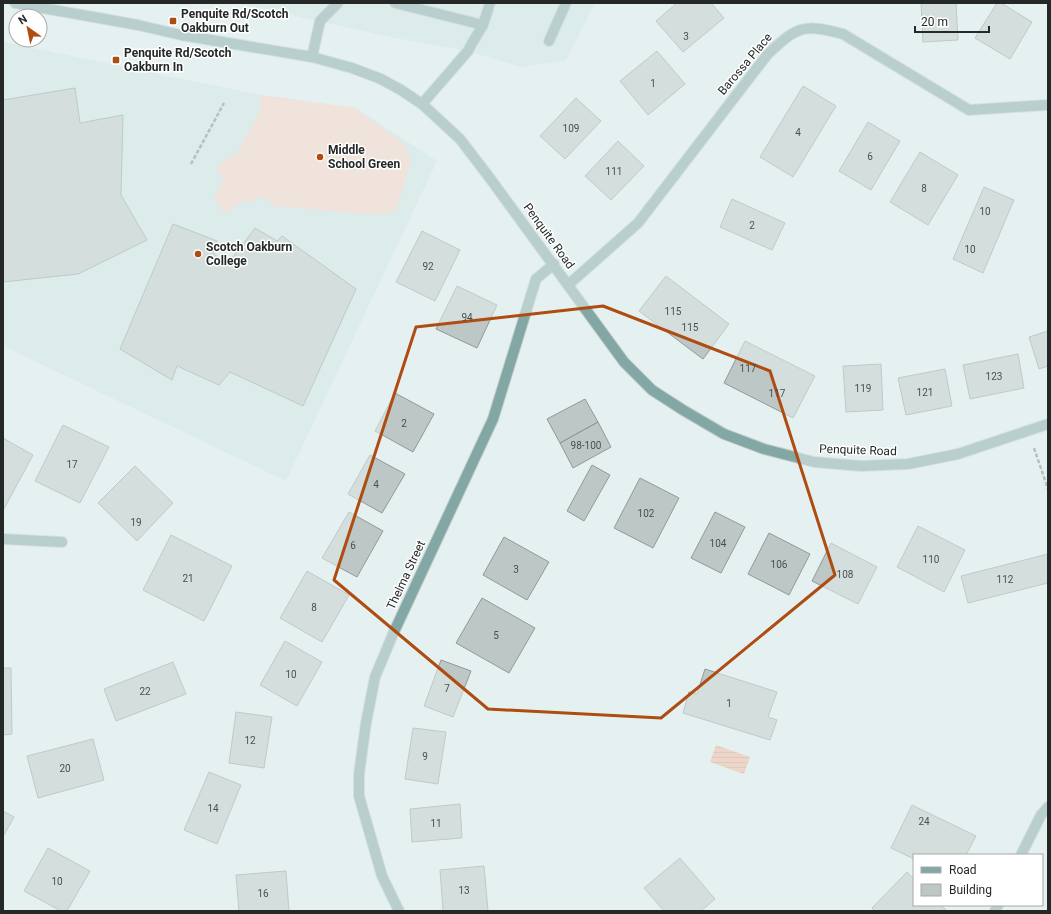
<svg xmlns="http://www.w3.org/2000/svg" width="1051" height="914" font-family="Roboto,sans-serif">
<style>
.built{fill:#d1e6e4}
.pitch{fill:#fad3c2}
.water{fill:url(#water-rules)}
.building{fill:#bcc7c6;stroke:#8f9a99}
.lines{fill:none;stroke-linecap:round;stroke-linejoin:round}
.service-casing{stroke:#c2cdcc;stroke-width:12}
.minor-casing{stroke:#c2cdcc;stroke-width:12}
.tertiary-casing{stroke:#c2cdcc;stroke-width:12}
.path{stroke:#7d8584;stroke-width:2.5;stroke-dasharray:4 2;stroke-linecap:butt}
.service{stroke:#82a7a4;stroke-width:10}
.minor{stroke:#82a7a4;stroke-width:10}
.tertiary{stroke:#82a7a4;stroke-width:10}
.marked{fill:none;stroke:#af4c12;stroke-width:3;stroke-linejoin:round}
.poi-dot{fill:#af4c12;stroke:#fff;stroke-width:1.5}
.labels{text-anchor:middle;stroke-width:3;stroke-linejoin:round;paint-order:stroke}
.number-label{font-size:10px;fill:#4a5050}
.poi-label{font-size:12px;font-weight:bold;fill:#242928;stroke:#fff;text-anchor:start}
.street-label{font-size:12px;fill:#242928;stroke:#fff}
</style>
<defs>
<pattern id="water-rules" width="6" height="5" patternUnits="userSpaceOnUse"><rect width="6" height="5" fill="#f6b495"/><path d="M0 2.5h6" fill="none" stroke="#d39b80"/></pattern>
</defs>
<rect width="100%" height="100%" fill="#e5f1f0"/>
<path class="built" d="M238,3H595L566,60L521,67L468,51L395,38Z
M3,42L261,95L356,108L437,161L286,481L3,346Z"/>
<path class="pitch" d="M261,95L356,108L405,145L411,161L396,211L380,215L272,206L273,202L258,196L255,203L243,201L226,213L220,209L221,204L216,203L214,197L224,180L215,167L237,153L259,113Z"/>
<path class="water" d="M716,745L750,757L744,774L710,762Z"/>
<path class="building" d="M677,3H711L724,18L683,52L656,21Z
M921,3H956L958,40L923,42Z
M997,3H1001L1032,22L1010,59L975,38Z
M657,51L685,84L648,115L620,81Z
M803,86L836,106L793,177L760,157Z
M75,88L80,123L123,115L121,195L147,240L78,274L3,282V100Z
M576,98L601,121L565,159L540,136Z
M868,122L900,141L871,190L839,171Z
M618,141L644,166L611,200L585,176Z
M920,152L958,175L928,225L890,202Z
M984,187L1014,200L983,273L953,259Z
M732,199L785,223L772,250L720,227Z
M173,224L217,241L213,253L227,265L255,228L277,241L282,236L356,289L303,406L230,372L219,385L177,366L172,380L120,349Z
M422,231L460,250L435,301L396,282Z
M666,276L729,324L703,359L639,311Z
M457,286L497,305L477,348L436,329Z
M1048,331V366L1039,369L1029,337Z
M745,341L815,376L793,418L724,383Z
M1018,354L1024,388L970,399L963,365Z
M881,364L883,410L846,412L843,366Z
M945,369L952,406L906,415L898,378Z
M395,393L434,414L413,452L375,431Z
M585,399L598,422L560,443L547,419Z
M598,422L611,447L573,468L560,443Z
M63,425L109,447L80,503L35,481Z
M3,438L33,455L4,509L3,508Z
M370,455L405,474L382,513L348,494Z
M592,465L610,475L584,521L567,511Z
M135,466L173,503L137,541L98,503Z
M640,478L679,498L653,548L614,528Z
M349,512L383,531L357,577L322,558Z
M715,512L745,527L721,573L691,558Z
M918,526L965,550L944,592L897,567Z
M769,533L810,554L789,595L748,574Z
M171,535L232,566L204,621L143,590Z
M504,537L549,562L527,600L483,575Z
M831,543L877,567L858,604L812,581Z
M1048,554V583L968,603L961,576Z
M307,571L349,595L322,642L280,618Z
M482,598L535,628L509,673L456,643Z
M285,641L322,662L297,706L260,685Z
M441,660L471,671L453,717L424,706Z
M173,662L186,694L116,721L104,689Z
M3,668H11L12,734L3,735Z
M705,669L777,692L768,717L777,720L770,740L683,713L689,692L697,694Z
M236,712L272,717L264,768L229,763Z
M413,728L446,732L438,784L405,779Z
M93,739L104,780L38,798L27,756Z
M209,772L241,785L217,844L184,830Z
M460,804L462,838L412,842L410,809Z
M912,805L976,836L966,855H914V859L891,848Z
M3,811L14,817L3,837Z
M48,848L90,871L67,911H61L24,891Z
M680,858L715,899L701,911H664L644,888Z
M484,866L488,911H443L440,870Z
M286,871L289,911H239L236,875Z
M907,872L914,879V905H941L946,910L945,911H875L872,908Z"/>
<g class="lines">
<defs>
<path id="service" d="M395,3L483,25L490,3
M549,41L566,3
M312,57L320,21L338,3
M422,104L468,51L471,45L483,25"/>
<path id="minor" d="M568,285L638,223L767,55C796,27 803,23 843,34L969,110L1047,105
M3,539L62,542
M1021,855L1041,815L1048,807
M399,911L382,876L359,796V774L366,723L375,677L393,634L493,419L536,279L554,264
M995,911L998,905"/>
<path id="tertiary" d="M15,3L138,25L181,35L312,57L352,68L381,79L401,90L422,104L460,139L489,177L624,362L652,390L683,410L724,434L764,449L814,462L861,466L908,464L958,454L1048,424"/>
</defs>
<use href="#service" class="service-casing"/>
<use href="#minor" class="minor-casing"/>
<use href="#tertiary" class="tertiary-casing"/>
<path class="path" d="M191,164L224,103
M1034,448L1048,489"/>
<use href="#service" class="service"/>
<use href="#minor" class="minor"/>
<use href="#tertiary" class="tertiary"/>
</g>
<path d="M0 0H1051V914H0ZM603,306L770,371L835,575L661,718L488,709L334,580L416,327Z" fill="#e5f1f0" fill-opacity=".55" fill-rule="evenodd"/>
<path class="marked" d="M603,306L770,371L835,575L661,718L488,709L334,580L416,327Z"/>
<g class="poi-dot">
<rect x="169" y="17" width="8" height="8" rx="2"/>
<rect x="112" y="56" width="8" height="8" rx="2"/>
<circle cx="320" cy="157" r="4"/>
<circle cx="198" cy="254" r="4"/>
</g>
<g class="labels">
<g class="number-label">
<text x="686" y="40">3</text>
<text x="653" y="87">1</text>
<text x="571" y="132">109</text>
<text x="798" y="136">4</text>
<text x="870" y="160">6</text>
<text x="614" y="175">111</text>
<text x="924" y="192">8</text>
<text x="985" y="215">10</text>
<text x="752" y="229">2</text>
<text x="970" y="253">10</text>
<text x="428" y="270">92</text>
<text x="673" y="315">115</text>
<text x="467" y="321">94</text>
<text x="690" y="331">115</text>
<text x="748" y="372">117</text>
<text x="994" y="380">123</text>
<text x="863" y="392">119</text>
<text x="925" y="396">121</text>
<text x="777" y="397">117</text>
<text x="404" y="427">2</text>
<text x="586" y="449">98-100</text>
<text x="72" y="468">17</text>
<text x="376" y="488">4</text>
<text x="646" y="517">102</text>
<text x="136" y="526">19</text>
<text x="718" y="547">104</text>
<text x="353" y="549">6</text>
<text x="931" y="563">110</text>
<text x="779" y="568">106</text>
<text x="516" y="573">3</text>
<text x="845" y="578">108</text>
<text x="188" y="582">21</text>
<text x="1005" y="583">112</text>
<text x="314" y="611">8</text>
<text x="496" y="639">5</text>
<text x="291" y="678">10</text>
<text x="447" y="692">7</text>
<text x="145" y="695">22</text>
<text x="729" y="707">1</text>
<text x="250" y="744">12</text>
<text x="425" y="760">9</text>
<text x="65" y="772">20</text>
<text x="213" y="812">14</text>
<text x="924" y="825">24</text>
<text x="436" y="827">11</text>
<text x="57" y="885">10</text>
<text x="464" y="894">13</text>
<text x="263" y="897">16</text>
</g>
<g class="poi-label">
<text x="181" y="18">Penquite Rd/Scotch<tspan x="181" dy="14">Oakburn Out</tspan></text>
<text x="124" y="57">Penquite Rd/Scotch<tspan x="124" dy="14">Oakburn In</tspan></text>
<text x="328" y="154">Middle<tspan x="328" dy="14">School Green</tspan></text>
<text x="206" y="251">Scotch Oakburn<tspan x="206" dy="14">College</tspan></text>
</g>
<g class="street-label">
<text transform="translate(745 64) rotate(-50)" y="4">Barossa Place</text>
<text transform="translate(549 236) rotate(54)" y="4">Penquite Road</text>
<text transform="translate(858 450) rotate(2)" y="4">Penquite Road</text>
<text transform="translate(406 575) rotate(-65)" y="4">Thelma Street</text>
</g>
</g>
<rect width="1051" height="914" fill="none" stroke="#242928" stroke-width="8"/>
<rect x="913" y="854" width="130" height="52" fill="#ffffff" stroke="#a7a9a9"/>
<rect x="921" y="867" width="20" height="6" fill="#82a7a4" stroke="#a7a9a9"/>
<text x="949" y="874" font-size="12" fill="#242928">Road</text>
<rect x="921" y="884" width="20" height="12" fill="#bcc7c6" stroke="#a7a9a9"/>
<text x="949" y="894" font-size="12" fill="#242928">Building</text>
<g transform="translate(28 28) rotate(327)"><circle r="19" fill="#ffffff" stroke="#a7a9a9"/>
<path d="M0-3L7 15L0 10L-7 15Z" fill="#af4c12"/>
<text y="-6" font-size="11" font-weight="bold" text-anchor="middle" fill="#242928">N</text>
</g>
<path d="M915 26v6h74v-6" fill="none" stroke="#242928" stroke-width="2"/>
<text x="921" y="26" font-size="12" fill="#242928" stroke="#ffffff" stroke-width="3" paint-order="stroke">20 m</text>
</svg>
